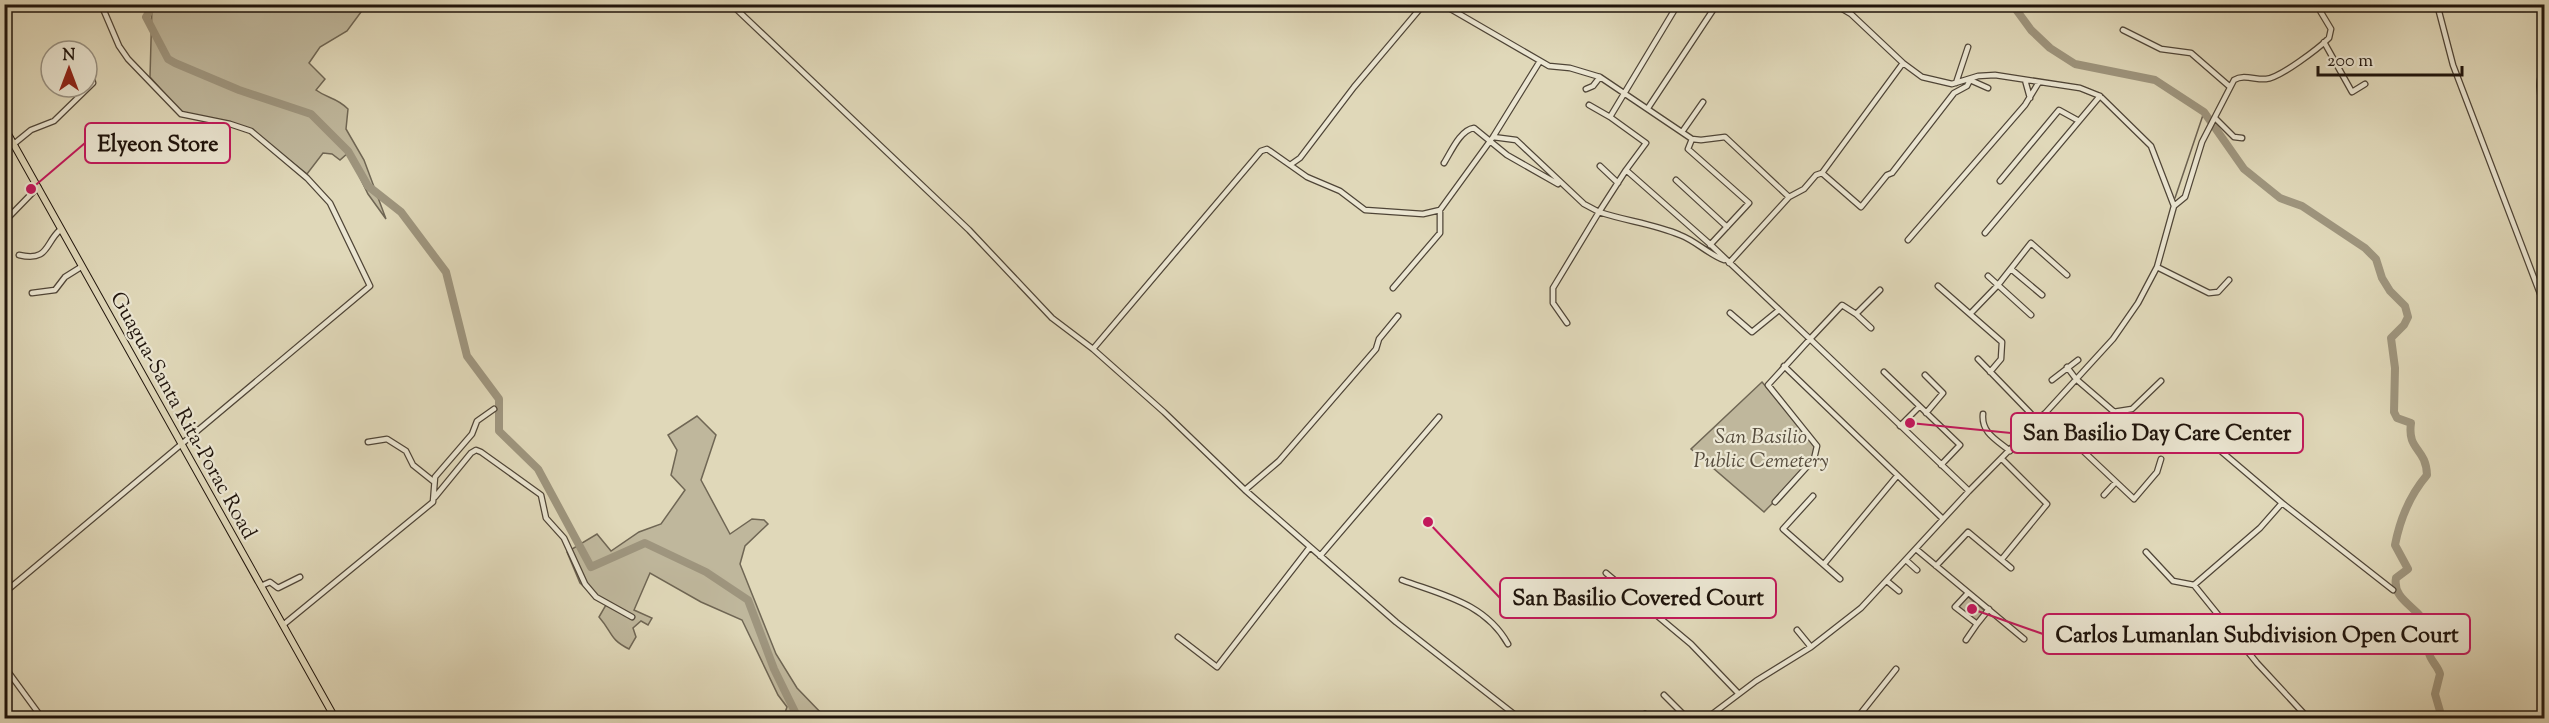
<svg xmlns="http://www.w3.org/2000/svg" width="2549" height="723" font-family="'Sorts Mill Goudy',serif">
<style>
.green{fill:#bfb79c;stroke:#6f6654;stroke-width:1.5}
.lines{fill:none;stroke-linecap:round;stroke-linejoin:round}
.stream{stroke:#6b6150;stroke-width:1.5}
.river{stroke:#9e957e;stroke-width:8}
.minor-casing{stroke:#4f4537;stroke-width:7}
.major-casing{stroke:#1f140c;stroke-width:8}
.minor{stroke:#ebe6d2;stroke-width:4.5}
.major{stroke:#e0d8b9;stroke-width:6}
.labels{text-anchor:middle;stroke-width:4.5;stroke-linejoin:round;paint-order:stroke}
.street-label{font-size:21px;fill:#1f140c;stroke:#ebe6d2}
.park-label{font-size:21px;font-style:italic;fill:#574d3e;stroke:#ebe6d2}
.leader{fill:none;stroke:#c2185b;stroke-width:2}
.callout-dot{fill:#c2185b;stroke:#ebe6d2;stroke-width:2}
.callout{fill:#ebe6d2;stroke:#c2185b;stroke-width:2}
.callout-label{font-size:22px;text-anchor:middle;font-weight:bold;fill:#1f140c}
</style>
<rect width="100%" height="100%" fill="#e0d8b9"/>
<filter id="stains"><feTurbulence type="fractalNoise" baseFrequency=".00333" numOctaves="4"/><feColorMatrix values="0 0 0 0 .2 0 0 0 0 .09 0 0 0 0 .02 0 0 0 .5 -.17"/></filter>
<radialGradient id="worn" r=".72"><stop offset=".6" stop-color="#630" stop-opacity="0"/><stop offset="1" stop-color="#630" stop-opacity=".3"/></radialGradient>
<path class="green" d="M152,5H362L364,8L347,31L320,47L309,63L325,79L316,90C328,99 336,97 348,109L346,129L364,160L386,219L368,194L348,153L340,160L332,154L323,153L307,174L251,130L182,113L150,77Z
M1762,382L1816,446C1814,467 1779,496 1764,512L1691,449Z
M697,416L716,435L701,480L730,534L752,519L764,520L768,524L745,546L740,564L776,654L797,688L824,716L819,718H783L787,707L778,695L742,620L701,602L650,573L634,610L652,618L648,625L641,621L633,628L636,637L629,649C609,639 613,633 599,617L606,605L580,583L567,552L597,534L611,551L639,532L661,524L685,490L671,475L677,450L668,435Z
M1967,596L1985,611L1976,622L1958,607Z"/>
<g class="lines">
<path class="stream" d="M2542,4L2544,9
M2544,59C2537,74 2534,87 2540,103L2544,106
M2175,198L2204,112"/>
<path class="river" d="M154,4L146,17L168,59L175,63L239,90L311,114L348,151L368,186L401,212L446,272L467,356L499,399V431L538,469L591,567L645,543L706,572L748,600L774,669L798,718
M2012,4L2031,30L2050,48L2075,64L2155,80L2204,112L2244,169L2280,198L2302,206L2365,248L2376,259L2382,278L2390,291L2405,306L2408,317L2404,325L2391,338L2395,368L2394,412L2397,418L2411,423C2407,451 2426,447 2427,475C2410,495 2400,519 2395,545L2408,569L2396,578C2392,600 2418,607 2426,624C2431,634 2427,643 2429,653C2430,660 2438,666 2440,674L2435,694L2442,718"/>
<defs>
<path id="minor" d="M214,4L216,7
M731,4L969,230L1052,318L1093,349L1164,412L1245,490L1396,622L1519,718
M1442,4L1549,66L1570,68L1600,77L1692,139L1701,140L1725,137L1789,197
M1678,4L1610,117L1646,143L1626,170L1711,245L1810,339L1842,305L1856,314L1880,290
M2437,4L2453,65L2544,304
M2123,30L2161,49L2191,53L2229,86
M2324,42L2352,92L2365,84
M2025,80L2030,98
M1956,83L1968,47
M1586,89L1593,86L1600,77
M1589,105L1610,117
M1648,108L1717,4
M2215,118L2234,137L2242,138
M1682,132L1703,102
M1493,137L1516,140L1584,204L1599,212L1626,170
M1692,139L1688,149L1749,203L1710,245
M4,152L31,130L54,121L93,83L90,70
M1444,163C1451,152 1460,130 1474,128L1507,155L1558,184
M1290,165L1307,177L1340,191L1365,210L1423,214L1440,210L1493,137L1540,61
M1600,166L1618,183
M1822,173L1861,207L1887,175L1892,173L1954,93L1967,86L1970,80L1988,88
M1676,180L1727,227
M2000,181L2059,110L2079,121
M2174,206L2185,197L2202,142L2234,80C2244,74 2255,80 2266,79C2280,78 2319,48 2329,38L2331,29L2316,4
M4,222L38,187
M1985,233L2100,96
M1908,240L2025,105L2039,82
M19,255C49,262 45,243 60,230
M1729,263L1789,197L1804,189L1816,175L1822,173L1903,63
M2157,267L2209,293L2218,292L2229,280
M2011,269L2042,295
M1988,276L2031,315
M1938,286L2002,342L2001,359L1990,372
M1393,288L1440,233V210
M32,293L55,290L65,277L81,267
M1730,313L1752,332L1779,310
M1971,313L1998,285L2031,243L2067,275
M1856,314L1871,328
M1567,323L1553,303V288L1599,212C1626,221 1654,224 1680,235C1696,241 1708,254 1724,260
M1093,349L1261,151L1267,149L1290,165L1300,158L1354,87L1424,4
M1978,359L2038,421
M1784,366L1943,519
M2067,367L2076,379L2149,442L2177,418H2182L2282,503L2393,590
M1884,372L1960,445L1941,465
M1925,375L1943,393L1926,413
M2052,380L2078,360
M2113,412L2132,409L2161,381
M1983,414C1981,433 1997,440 2010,451
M2044,414L2134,499L2157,472L2161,459
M1900,426L1919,407
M368,442L387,439L406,451L413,465L433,481
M1245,490L1279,461L1376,349L1379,339L1398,316
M2104,495L2115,483
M1813,496L1783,529L1840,579
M435,497L471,453L476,450L481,452L541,495L546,518L564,538L585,584L596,597L632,617
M1775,502L1814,459L1817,446L1768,385L1810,339L1969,491
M1916,549L2024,639
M2146,552L2173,581L2194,585L2257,663L2308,718
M1320,556L1439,417
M2002,559L2047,504L2002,459
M1906,560L1917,570
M1824,564L1897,476
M1936,566L1968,532L2011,568
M1606,573L1691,644L1738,693
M1402,580C1442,595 1485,603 1508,644
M1887,581L1899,591
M2194,585L2260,528L2282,503
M261,586L270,582L278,588L300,577
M4,593L370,286L330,203L307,178L251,131L230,124L181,114L128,59L119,46L101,4
M1968,593L1955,607L1977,624L1989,609
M283,625L433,502L435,477L472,434L477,421L494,409
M1797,630L1811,647
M1178,637L1217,667L1310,547
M1966,640L1977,624
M4,666L42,718
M1664,695L1687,718
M1645,714L1649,718
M1707,718L1756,681L1811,647L1861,608L1969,491L2038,421L2113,339L2138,303L2157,267L2174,206L2151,146L2100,96L2080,88L1995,75L1978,76L1952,84L1922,77L1903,63L1851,14L1834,4
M1857,718L1896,669"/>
<path id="major" d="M4,127L335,718"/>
</defs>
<use href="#minor" class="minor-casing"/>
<use href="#major" class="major-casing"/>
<use href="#minor" class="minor"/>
<use href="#major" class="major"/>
</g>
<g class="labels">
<g class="street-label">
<text transform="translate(184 415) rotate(61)" y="7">Guagua-Santa Rita-Porac Road</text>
</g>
<g class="park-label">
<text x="1761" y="443">San Basilio<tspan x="1761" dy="24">Public Cemetery</tspan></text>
</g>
</g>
<path class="leader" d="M31 189L85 143M1910 423L2011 433M1428 522L1500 598M1972 609L2043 634"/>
<g class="callout-dot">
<circle cx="31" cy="189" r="6"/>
<circle cx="1910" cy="423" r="6"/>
<circle cx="1428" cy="522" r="6"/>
<circle cx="1972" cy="609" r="6"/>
</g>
<g class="callout">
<rect x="85" y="123" width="145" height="40" rx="6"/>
<rect x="2011" y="413" width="292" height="40" rx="6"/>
<rect x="1500" y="578" width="276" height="40" rx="6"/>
<rect x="2043" y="614" width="427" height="40" rx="6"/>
</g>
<g class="callout-label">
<text x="158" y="151">Elyeon Store</text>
<text x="2157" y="440">San Basilio Day Care Center</text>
<text x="1638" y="605">San Basilio Covered Court</text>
<text x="2257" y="642">Carlos Lumanlan Subdivision Open Court</text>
</g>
<rect width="2549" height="723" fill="none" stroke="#e0d8b9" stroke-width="24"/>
<rect x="6" y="6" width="2537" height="711" fill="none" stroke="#1f140c" stroke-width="3"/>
<rect x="12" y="12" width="2525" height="699" fill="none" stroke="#1f140c" stroke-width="1.5"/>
<g transform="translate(69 69)"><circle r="28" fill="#ebe6d2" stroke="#999283" stroke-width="1.5"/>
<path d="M0-4.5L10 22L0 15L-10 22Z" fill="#8f2418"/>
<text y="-9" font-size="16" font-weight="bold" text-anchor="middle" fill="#1f140c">N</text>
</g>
<path d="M2318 66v9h144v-9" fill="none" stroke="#1f140c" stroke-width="3"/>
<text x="2327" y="66" font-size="18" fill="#1f140c" stroke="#ebe6d2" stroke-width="4.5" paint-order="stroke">200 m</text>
<rect width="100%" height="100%" filter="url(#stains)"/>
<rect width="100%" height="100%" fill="url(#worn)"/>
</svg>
